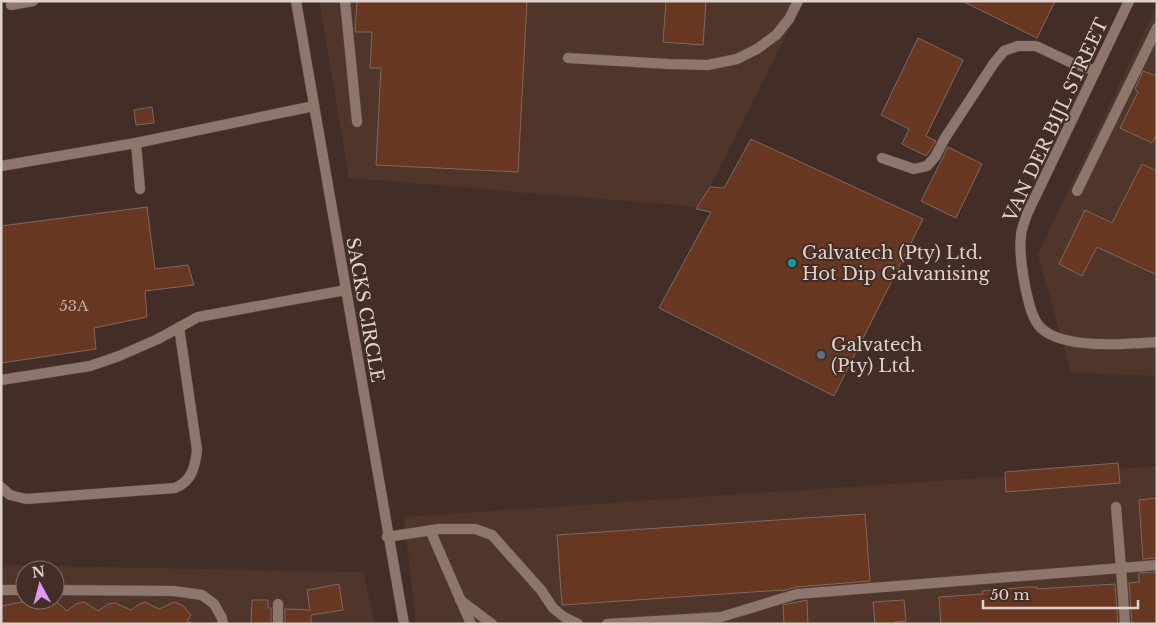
<svg xmlns="http://www.w3.org/2000/svg" width="1158" height="625" font-family="'Libre Baskerville',serif">
<style>
.built{fill:#50352a;fill-rule:evenodd}
.building{fill:#673722;stroke:#7f685f}
.lines{fill:none;stroke-linecap:round;stroke-linejoin:round}
.service-casing{stroke:#5b4b43;stroke-width:11}
.service{stroke:#8e766c;stroke-width:10}
.culture-dot{fill:#0f9aa8;stroke:#422e26;stroke-width:2}
.service-dot{fill:#5c6f8a;stroke:#422e26;stroke-width:2}
.labels{text-anchor:middle;stroke-width:4;stroke-linejoin:round;paint-order:stroke}
.number-label{font-size:15px;fill:#c1aba2}
.street-label{font-size:18px;fill:#dfd2cd;stroke:#422e26}
.poi-label{font-size:18px;fill:#dfd2cd;stroke:#422e26;text-anchor:start}
</style>
<rect width="100%" height="100%" fill="#422e26"/>
<path class="built" d="M319,1H803L700,207L349,178Z
M1157,6V376L1071,373L1038,254Z
M1157,466V624H416L404,517Z
M1,565L363,572L375,624H1ZM25,570H55V600H25Z"/>
<path class="building" d="M357,1H527L518,172L376,165L381,68H370L372,32H355Z
M666,1H706L703,45L663,42Z
M962,1H1055L1037,38Z
M918,38L963,60L926,136L936,141L926,156L902,144L909,129L881,115Z
M1143,71L1157,76V134L1152,143L1120,128L1138,92L1135,89Z
M152,107L154,123L136,125L134,110Z
M751,139L923,219L834,396L659,308L711,212L696,209L710,187L724,188Z
M948,147L982,164L956,218L921,201Z
M1142,164L1157,171V275L1097,247L1082,276L1059,264L1085,210L1112,223Z
M147,207L155,269L188,265L194,285L145,291L147,317L94,328L96,349L1,363V226Z
M1118,463L1120,483L1006,492L1005,472Z
M1157,498V558L1143,559L1139,500Z
M865,514L870,581L796,587L782,591V590L562,605L557,535Z
M1157,572V624H1132L1129,583L1139,582V573Z
M339,584L343,610L311,615V624H285V609L310,610L307,590Z
M1115,584L1118,624H941L939,597L983,594L982,591L1028,587H1037V589Z
M252,600H268V608H271V624H251Z
M807,600L808,624H784L783,605Z
M904,600L906,621L895,622V624H875L873,602Z
M22,602L38,609L45,604L53,602L58,603L67,611L76,604L84,602L98,611L108,604L115,603L131,610L138,605L145,602L159,609L174,602L182,605L191,615L187,621L194,624H1V606Z"/>
<g class="lines">
<defs>
<path id="service" d="M296,1L404,624
M345,1L357,122
M1129,1L1027,214C1025,221 1021,229 1021,236C1019,252 1022,270 1025,286C1028,299 1031,318 1041,328C1064,350 1127,344 1157,342
M11,5L33,1
M568,58L668,64L708,65L737,59L757,49L776,35L789,19L798,1
M136,143L140,189
M882,158L914,169L927,166L935,157L945,138L994,63L1004,51L1018,46H1036L1072,63L1096,71
M1,166L136,143L314,106
M1077,191L1157,28
M1,380L90,366L119,356L158,339L198,317L346,290
M1,487L10,495L26,499L175,488C192,481 195,467 197,450L179,327
M1116,507L1121,568L1157,565
M430,530L471,624
M387,537L439,529H475L492,535L541,590L553,608L564,617L578,624
M1,590H25
M55,590L174,591L202,595L214,604L222,618L223,624
M460,600L492,624
M278,624V604
M607,624L721,617L797,594L1121,568L1125,624"/>
</defs>
<use href="#service" class="service-casing"/>
<use href="#service" class="service"/>
</g>
<circle class="culture-dot" cx="792" cy="263" r="5"/>
<circle class="service-dot" cx="821" cy="355" r="5"/>
<g class="labels">
<g class="number-label">
<text x="74" y="311">53A</text>
</g>
<g class="street-label">
<text transform="translate(1056 120) rotate(-65)" y="6">VAN DER BIJL STREET</text>
<text transform="translate(365 310) rotate(80)" y="6">SACKS CIRCLE</text>
</g>
<g class="poi-label">
<text x="802" y="259">Galvatech (Pty) Ltd.<tspan x="802" dy="21">Hot Dip Galvanising</tspan></text>
<text x="831" y="351">Galvatech<tspan x="831" dy="21">(Pty) Ltd.</tspan></text>
</g>
</g>
<rect width="1158" height="625" fill="none" stroke="#dfd2cd" stroke-width="5"/>
<g transform="translate(40 585) rotate(353)"><circle r="24" fill="#422e26" stroke="#817069"/>
<path d="M0-4L9 19L0 12L-9 19Z" fill="#dd99f4"/>
<text y="-8" font-size="14" font-weight="bold" text-anchor="middle" fill="#dfd2cd">N</text>
</g>
<path d="M983 600v8h155v-8" fill="none" stroke="#dfd2cd" stroke-width="2.5"/>
<text x="990" y="600" font-size="15" fill="#dfd2cd" stroke="#422e26" stroke-width="4" paint-order="stroke">50 m</text>
</svg>
